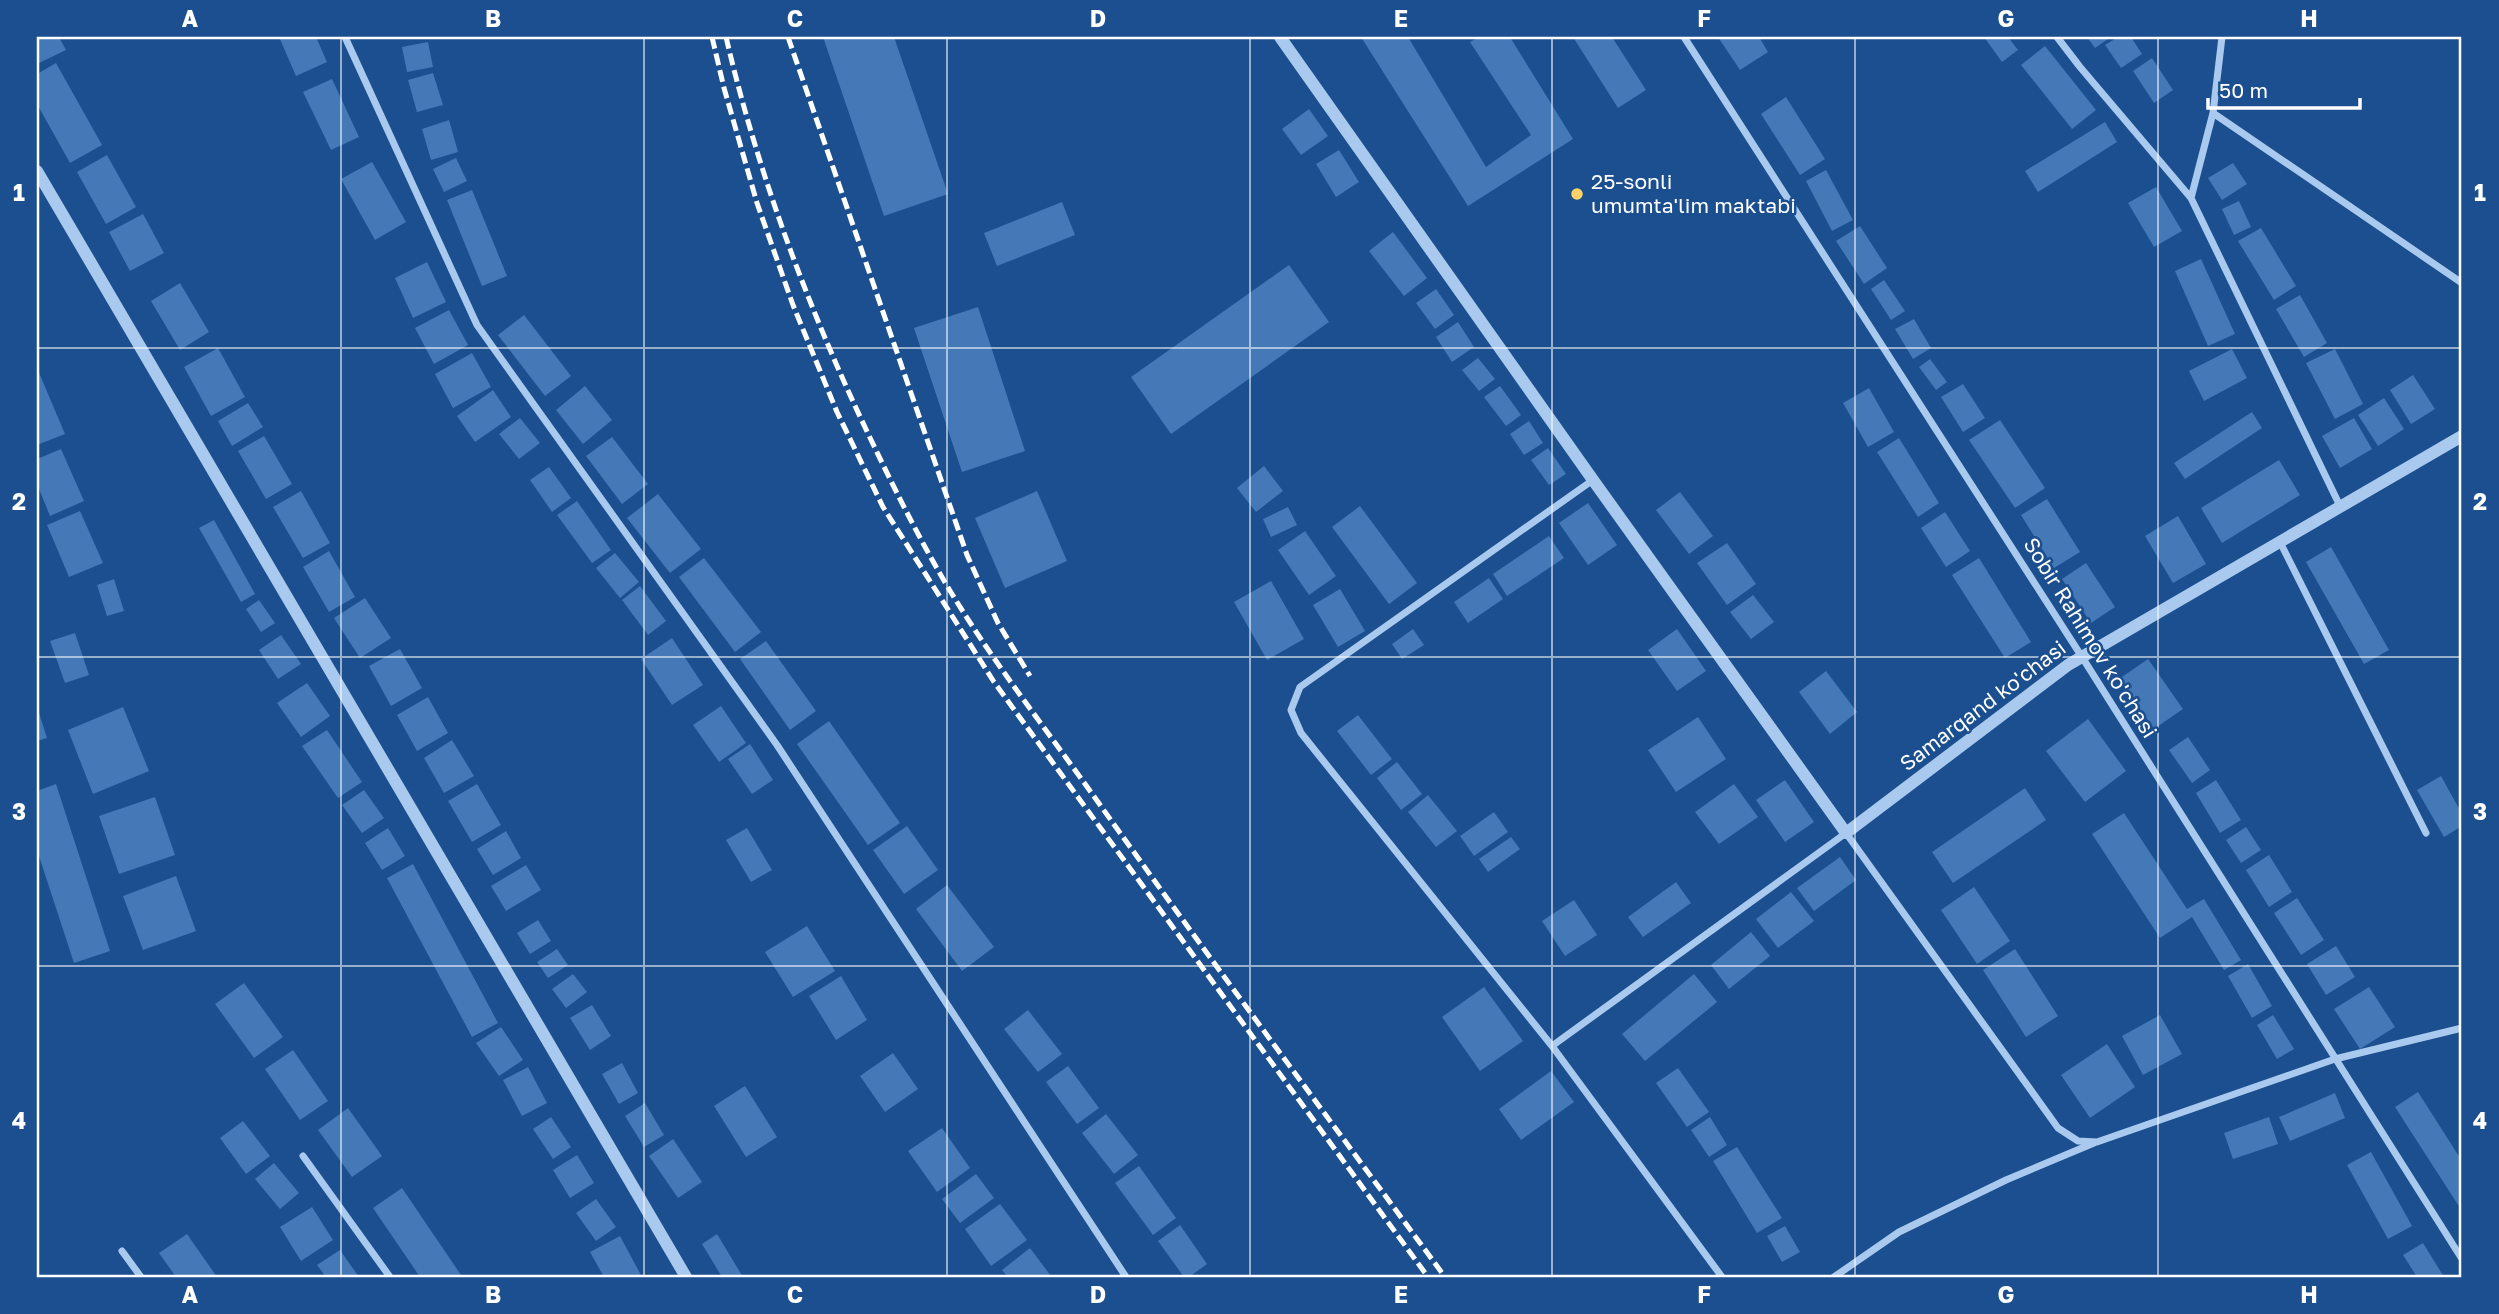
<svg xmlns="http://www.w3.org/2000/svg" width="2499" height="1314" font-family="'Golos Text',sans-serif">
<style>
.building{fill:#4478b7}
.lines{fill:none;stroke-linecap:round;stroke-linejoin:round}
.minor{stroke:#a9c9ee;stroke-width:7}
.tertiary{stroke:#a9c9ee;stroke-width:12}
.rail{stroke:#fff;stroke-width:5;stroke-dasharray:12 5;stroke-linecap:butt}
.grid{fill:none;stroke:#fff;stroke-width:2;stroke-opacity:0.55}
.poi-dot{fill:#ffd166;stroke:#1b4f8f;stroke-width:2.5}
.labels{text-anchor:middle;stroke-width:5;stroke-linejoin:round;paint-order:stroke}
.poi-label{font-size:21px;fill:#fff;stroke:#1b4f8f;text-anchor:start}
.street-label{font-size:21px;fill:#fff;stroke:#1b4f8f}
.neatline{fill:none;stroke:#fff;stroke-width:2.5}
.grid-label{font-size:23px;text-anchor:middle;font-weight:bold;fill:#fff}
</style>
<rect width="100%" height="100%" fill="#1b4f8f"/>
<path class="building" d="M37,37H59L66,50L37,64Z
M279,37H316L327,62L296,76Z
M823,37H894L948,194L884,216Z
M1361,37H1408L1486,167L1531,135L1470,42L1479,37H1510L1573,139L1468,206Z
M1573,37H1612L1646,90L1618,108Z
M1718,37H1759L1768,52L1740,70Z
M1984,37H2008L2018,50L2002,62Z
M2087,37H2111L2095,48Z
M2118,37H2131L2142,54L2121,68L2105,45Z
M428,42L433,67L407,72L402,47Z
M2045,46L2096,110L2072,129L2021,65Z
M2152,58L2173,90L2154,103L2133,71Z
M56,63L102,145L70,163L37,104V74Z
M433,73L443,105L417,112L408,80Z
M332,79L359,137L331,150L303,92Z
M1786,97L1825,159L1800,175L1761,114Z
M1309,109L1328,136L1301,155L1282,129Z
M449,120L458,152L431,160L422,129Z
M2105,122L2117,142L2038,192L2025,171Z
M1339,150L1359,182L1336,197L1316,164Z
M107,155L136,207L106,224L77,172Z
M456,158L467,181L444,192L433,169Z
M372,162L406,222L375,240L341,179Z
M2233,163L2247,184L2222,200L2208,178Z
M1826,170L1853,220L1832,231L1806,181Z
M2156,187L2182,231L2154,247L2128,203Z
M472,190L507,276L482,286L447,200Z
M2239,201L2251,227L2234,235L2222,209Z
M1062,202L1075,235L997,266L984,233Z
M143,214L164,253L130,271L109,232Z
M1860,226L1887,268L1864,284L1836,241Z
M2261,228L2296,286L2274,300L2238,241Z
M1393,232L1427,278L1404,296L1369,251Z
M2201,259L2235,334L2208,346L2175,271Z
M427,262L446,302L413,318L395,278Z
M1289,265L1329,322L1171,434L1131,377Z
M1884,280L1905,311L1891,320L1871,289Z
M180,283L209,332L180,350L151,301Z
M1436,289L1454,315L1435,329L1416,303Z
M2300,295L2327,343L2304,357L2276,309Z
M978,307L1025,451L962,472L914,328Z
M449,310L468,345L434,364L415,328Z
M524,315L571,376L545,396L498,335Z
M1914,319L1931,348L1913,359L1895,329Z
M1458,322L1474,347L1452,362L1436,337Z
M218,348L245,397L211,416L184,367Z
M2232,349L2247,378L2204,401L2189,371Z
M2335,349L2363,404L2335,419L2306,363Z
M472,353L491,387L453,408L435,374Z
M1478,358L1495,379L1479,391L1462,370Z
M1930,359L1947,382L1936,390L1919,367Z
M37,368L65,434L37,445Z
M2413,375L2435,409L2411,424L2390,390Z
M1963,384L1985,418L1963,432L1941,397Z
M585,386L612,420L583,444L556,410Z
M1500,386L1521,415L1506,426L1484,397Z
M1869,388L1894,432L1868,447L1843,403Z
M493,390L511,417L475,442L457,416Z
M2384,398L2404,429L2378,446L2358,415Z
M248,403L263,427L232,446L218,421Z
M2252,412L2262,428L2185,479L2174,463Z
M520,418L540,443L519,459L499,434Z
M2354,418L2372,449L2340,468L2322,436Z
M2000,420L2045,488L2015,508L1969,440Z
M1529,421L1543,443L1524,455L1510,434Z
M264,436L292,484L266,499L238,451Z
M612,437L648,484L622,504L586,456Z
M1899,438L1939,503L1918,517L1877,452Z
M1548,448L1566,474L1549,485L1531,460Z
M61,449L84,501L50,516L37,484V459Z
M2279,460L2300,495L2222,543L2201,508Z
M1264,466L1283,491L1256,512L1237,488Z
M549,467L571,498L552,512L530,480Z
M301,491L330,543L303,558L273,507Z
M1037,491L1067,561L1005,588L975,518Z
M1680,492L1713,536L1689,554L1656,510Z
M658,494L701,549L670,573L627,518Z
M2047,499L2080,552L2054,568L2021,515Z
M577,501L611,550L592,563L557,515Z
M1588,503L1617,545L1588,565L1559,523Z
M1360,506L1417,583L1389,604L1332,527Z
M1288,507L1297,525L1271,537L1263,519Z
M80,511L103,563L69,577L47,525Z
M1945,512L1970,551L1946,567L1921,528Z
M2178,516L2206,564L2173,583L2145,536Z
M214,520L255,594L241,602L199,528Z
M1305,531L1336,576L1309,595L1278,550Z
M1549,536L1564,558L1507,596L1493,574Z
M1727,543L1756,584L1727,605L1697,563Z
M2331,547L2389,650L2364,664L2306,562Z
M329,551L355,597L329,612L303,567Z
M615,553L639,582L620,598L596,568Z
M704,558L761,632L735,652L679,577Z
M1979,558L2031,642L2005,658L1952,575Z
M2086,563L2115,607L2091,623L2062,579Z
M1489,578L1503,599L1468,623L1454,602Z
M114,579L124,611L107,616L97,585Z
M1271,581L1304,639L1267,660L1234,602Z
M640,586L666,621L648,635L622,600Z
M1340,589L1365,631L1338,647L1313,605Z
M1753,595L1774,622L1751,639L1730,612Z
M365,598L391,638L360,658L334,618Z
M259,600L275,623L261,632L246,609Z
M1413,629L1424,645L1402,659L1392,644Z
M1677,629L1706,671L1677,691L1648,650Z
M75,633L89,675L65,683L50,641Z
M281,635L301,664L278,679L259,650Z
M672,638L703,685L672,705L641,659Z
M766,641L816,711L790,730L740,659Z
M400,649L422,688L391,706L369,666Z
M2148,659L2183,709L2154,729L2119,679Z
M1826,671L1857,712L1830,734L1799,692Z
M307,683L330,716L301,737L277,703Z
M428,697L448,733L417,751L397,715Z
M721,706L746,743L719,762L693,725Z
M37,707L47,738L37,741Z
M123,707L149,771L93,794L68,730Z
M1358,715L1392,759L1371,775L1337,731Z
M1698,717L1726,759L1676,792L1648,750Z
M2088,719L2126,771L2085,802L2046,751Z
M829,721L900,823L868,845L797,744Z
M327,730L362,782L338,798L302,746Z
M2188,737L2210,770L2192,783L2169,750Z
M452,740L474,776L444,793L424,758Z
M750,744L773,780L752,794L728,759Z
M1397,762L1422,794L1401,810L1377,778Z
M2441,776L2462,814V826L2444,837L2417,790Z
M1785,780L1814,822L1785,842L1756,800Z
M2216,780L2241,820L2220,833L2196,793Z
M56,784L110,951L74,963L37,850V791Z
M477,784L501,825L472,842L448,801Z
M1734,784L1758,817L1719,844L1695,812Z
M2025,788L2046,820L1953,883L1932,852Z
M364,790L384,818L362,833L342,805Z
M1428,795L1457,831L1436,847L1408,812Z
M155,797L175,855L119,874L99,816Z
M1494,812L1508,832L1474,856L1460,836Z
M2124,813L2187,909L2204,899L2241,960L2224,970L2192,917L2160,938L2092,834Z
M907,826L938,870L904,894L873,850Z
M2246,827L2261,850L2241,863L2226,840Z
M388,828L405,856L382,870L365,843Z
M747,828L772,870L751,882L726,840Z
M506,831L521,858L493,875L477,849Z
M1511,837L1520,849L1488,872L1479,859Z
M2269,855L2292,892L2269,907L2246,870Z
M1840,857L1856,880L1814,911L1797,888Z
M413,864L498,1023L472,1037L387,878Z
M526,865L541,890L506,911L491,886Z
M176,876L196,931L143,950L123,896Z
M1676,882L1691,903L1643,937L1628,917Z
M947,885L994,947L962,971L916,909Z
M1974,887L2010,941L1977,964L1941,910Z
M1791,892L1814,921L1778,948L1756,919Z
M2297,898L2324,940L2301,955L2274,913Z
M1574,900L1597,935L1565,956L1542,921Z
M538,920L551,941L530,954L517,933Z
M807,926L835,971L793,997L765,952Z
M1751,932L1770,956L1729,989L1711,965Z
M2336,946L2355,977L2326,995L2307,964Z
M557,949L568,965L548,978L537,962Z
M2015,949L2058,1016L2026,1037L1983,970Z
M2248,964L2272,1006L2252,1018L2228,976Z
M573,974L587,992L566,1008L552,989Z
M1694,974L1717,1002L1645,1061L1622,1034Z
M841,976L867,1020L836,1040L809,996Z
M244,983L283,1037L254,1058L215,1004Z
M1484,987L1523,1041L1480,1071L1442,1017Z
M2369,987L2395,1027L2360,1049L2334,1009Z
M592,1005L611,1036L590,1050L570,1018Z
M1028,1010L1062,1054L1038,1072L1004,1029Z
M2160,1015L2182,1054L2143,1075L2122,1036Z
M2273,1015L2294,1049L2277,1059L2257,1025Z
M501,1027L523,1060L499,1076L476,1043Z
M2107,1044L2135,1087L2090,1118L2061,1075Z
M293,1050L328,1101L300,1120L265,1069Z
M893,1053L918,1089L885,1112L860,1076Z
M622,1063L638,1093L619,1104L602,1074Z
M1068,1066L1099,1108L1077,1124L1046,1082Z
M528,1067L547,1103L522,1116L503,1080Z
M1678,1068L1709,1112L1687,1127L1656,1083Z
M1551,1071L1574,1102L1521,1140L1499,1109Z
M745,1086L777,1137L746,1157L714,1106Z
M2418,1092L2462,1161V1211L2395,1107Z
M2335,1093L2345,1118L2290,1141L2279,1117Z
M645,1103L664,1135L644,1147L625,1116Z
M348,1108L382,1156L352,1177L318,1130Z
M1106,1114L1138,1155L1114,1174L1082,1133Z
M551,1117L571,1147L553,1159L533,1129Z
M1710,1117L1727,1145L1709,1157L1691,1130Z
M2269,1117L2278,1144L2233,1159L2224,1133Z
M243,1121L270,1156L246,1174L220,1138Z
M942,1128L970,1168L937,1192L908,1151Z
M673,1139L702,1182L678,1198L649,1156Z
M1737,1147L1782,1218L1757,1233L1713,1161Z
M2371,1152L2412,1226L2388,1239L2347,1165Z
M577,1155L594,1183L570,1198L553,1170Z
M274,1163L299,1193L280,1209L255,1179Z
M1139,1166L1176,1218L1153,1235L1115,1183Z
M976,1174L994,1198L960,1223L942,1199Z
M402,1188L461,1275L458,1277H420L373,1208Z
M596,1199L616,1227L596,1241L576,1213Z
M1000,1204L1027,1240L991,1266L965,1229Z
M312,1207L333,1240L301,1261L280,1227Z
M1180,1225L1207,1264L1189,1277H1184L1158,1241Z
M1785,1226L1800,1252L1782,1262L1767,1236Z
M187,1234L217,1277H176L159,1253Z
M717,1234L743,1277H722L702,1244Z
M620,1236L642,1277H604L590,1252Z
M2423,1243L2444,1277H2417L2403,1255Z
M1030,1248L1051,1276L1008,1277L1002,1270Z
M340,1250L359,1277H326L317,1265Z"/>
<g class="lines">
<path class="minor" d="M345,37L477,325L777,745L1126,1277
M1684,37L2082,657L2462,1259
M2057,37L2080,67L2191,198L2340,506
M2213,113L2462,283
M2191,198L2213,113L2222,37
M1593,480L1300,687L1291,710L1301,733L1552,1046L1722,1277
M2280,542L2426,833
M1552,1046L1846,833L2058,1128L2078,1141L2097,1142L2335,1059L2462,1028
M303,1156L390,1277
M122,1251L141,1277
M1834,1277L1899,1232L2006,1180L2094,1143"/>
<path class="tertiary" d="M1280,37L1593,480L1846,833L2068,665L2462,436
M37,171L686,1277"/>
<path class="rail" d="M712,37L724,88L757,203L793,305L837,412L883,507L994,682L1428,1277
M726,37C759,178 811,316 874,446C898,496 923,546 952,594C996,666 1049,733 1098,802C1212,962 1329,1119 1445,1277
M788,37L967,555L998,623L1030,676"/>
</g>
<path class="grid" d="M341,37V1277M644,37V1277M947,37V1277M1250,37V1277M1552,37V1277M1855,37V1277M2158,37V1277M37,348H2462M37,657H2462M37,966H2462"/>
<circle class="poi-dot" cx="1577" cy="194" r="7"/>
<g class="labels">
<g class="poi-label">
<text x="1591" y="189">25-sonli<tspan x="1591" dy="24">umumta'lim maktabi</tspan></text>
</g>
<g class="street-label">
<text transform="translate(2090 638) rotate(58)" y="7">Sobir Rahimov ko'chasi</text>
<text transform="translate(1983 706) rotate(-37)" y="7">Samarqand ko'chasi</text>
</g>
</g>
<rect width="2499" height="1314" fill="none" stroke="#1b4f8f" stroke-width="77"/>
<path d="M2208 98v10h152v-10" fill="none" stroke="#ffffff" stroke-width="3.5"/>
<text x="2219" y="98" font-size="21" fill="#ffffff" stroke="#1b4f8f" stroke-width="5" paint-order="stroke">50 m</text>
<rect x="38" y="38" width="2422" height="1238" class="neatline"/>
<g class="grid-label">
<text x="190" y="27">A</text>
<text x="493" y="27">B</text>
<text x="795" y="27">C</text>
<text x="1098" y="27">D</text>
<text x="1401" y="27">E</text>
<text x="1704" y="27">F</text>
<text x="2006" y="27">G</text>
<text x="2309" y="27">H</text>
<text x="19" y="201">1</text>
<text x="2480" y="201">1</text>
<text x="19" y="510">2</text>
<text x="2480" y="510">2</text>
<text x="19" y="820">3</text>
<text x="2480" y="820">3</text>
<text x="19" y="1129">4</text>
<text x="2480" y="1129">4</text>
<text x="190" y="1303">A</text>
<text x="493" y="1303">B</text>
<text x="795" y="1303">C</text>
<text x="1098" y="1303">D</text>
<text x="1401" y="1303">E</text>
<text x="1704" y="1303">F</text>
<text x="2006" y="1303">G</text>
<text x="2309" y="1303">H</text>
</g>
</svg>
